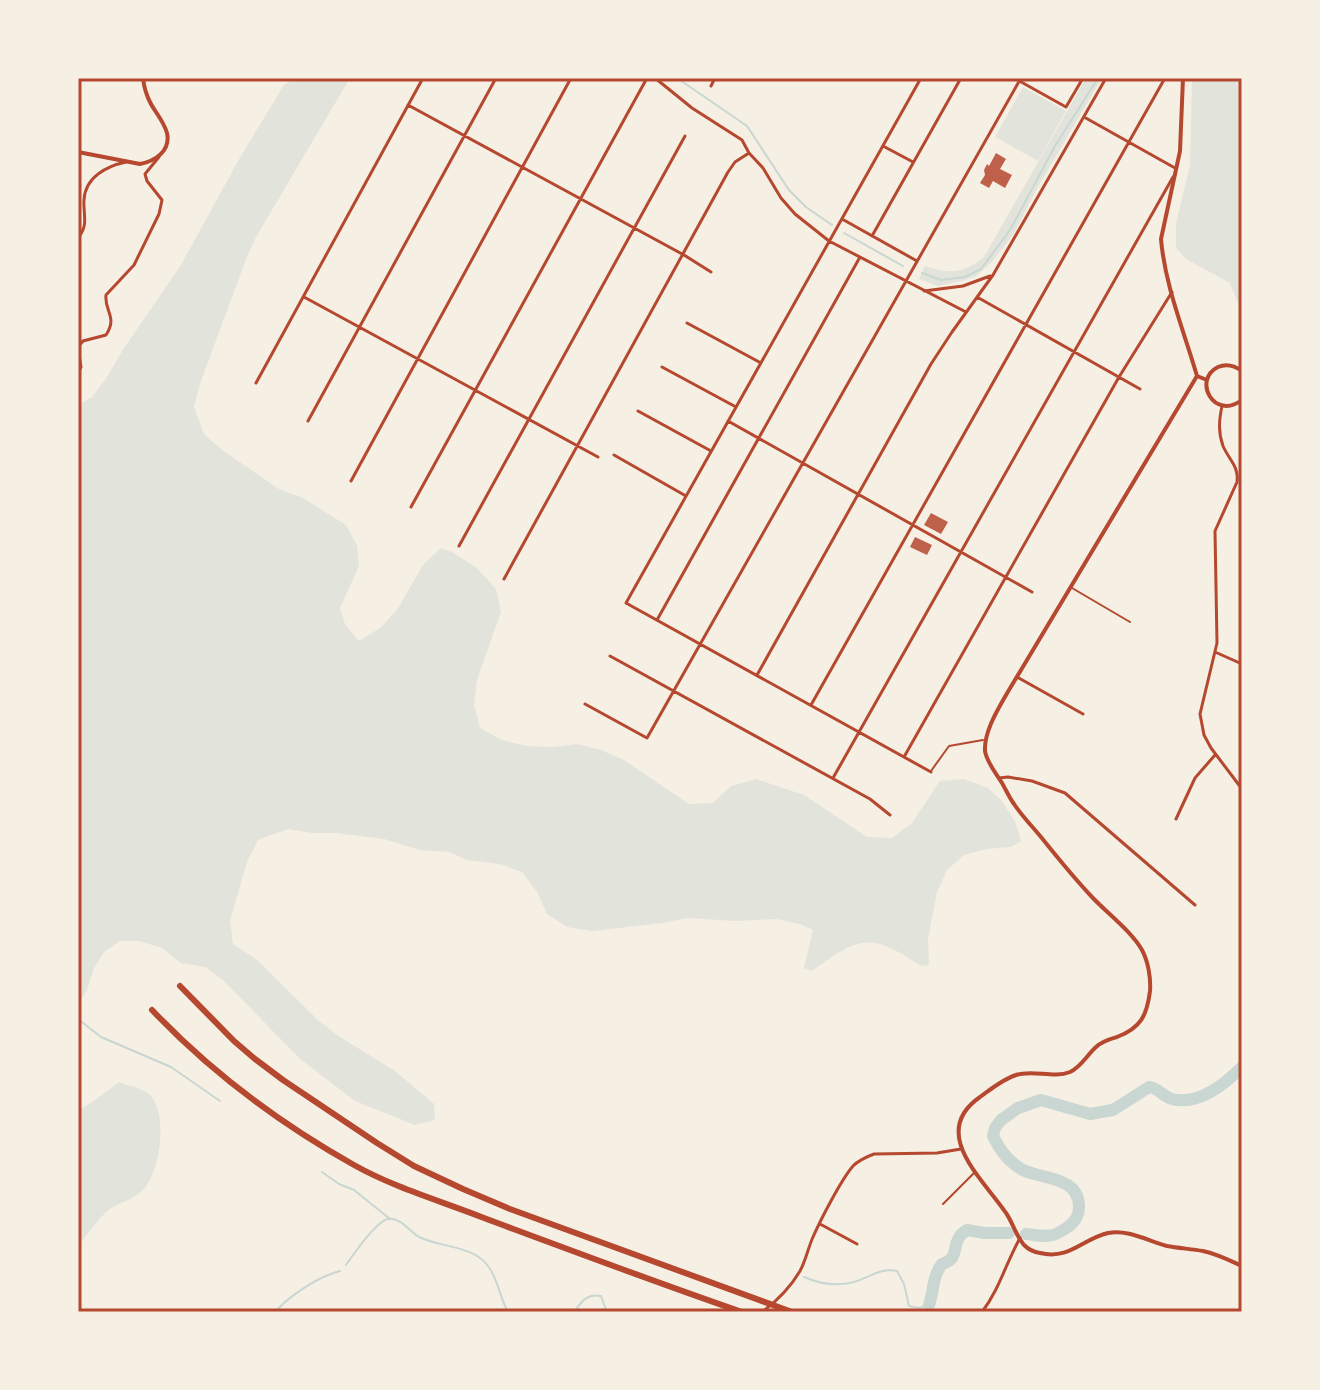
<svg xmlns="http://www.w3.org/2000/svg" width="1320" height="1390" font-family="'PT Sans',sans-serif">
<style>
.green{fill:#e2e4dc}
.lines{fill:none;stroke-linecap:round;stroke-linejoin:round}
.stream{stroke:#c9d6d2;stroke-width:2}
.river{stroke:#c9d6d2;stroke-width:12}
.building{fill:#bf614a}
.service{stroke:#b5482f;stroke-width:2}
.minor{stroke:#b5482f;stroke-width:3}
.tertiary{stroke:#b5482f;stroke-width:4}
.motorway{stroke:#b5482f;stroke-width:6}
.neatline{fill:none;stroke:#b5482f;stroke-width:3}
</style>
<rect width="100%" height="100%" fill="#f6efe4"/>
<path class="green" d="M296,78H350L256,237L246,259L200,384L194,407L204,434L222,450L279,489L303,498L346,525L357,546L359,566L340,608L345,624L359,641L380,628L397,610L423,565L441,548L452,552L477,568L496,589L501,612L477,680L474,704L480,728L502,740L527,746L552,747L578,744L601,750L624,760L689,804L713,803L731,786L756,779L804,795L867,837L892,838L912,823L940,781L964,779L988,788L1001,800L1015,821L1021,841L1011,847L987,849L964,855L947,870L937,892L928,939L929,965L921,966C870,932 860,936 812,971L804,968L813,930L800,924L776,919L736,921L687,918L663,923L592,931L567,927L547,914L537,892L522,872L500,864L467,860L449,852L420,850L384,839L336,833H312L288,829L258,840L247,862L230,920L233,944L256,959L318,1020L337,1035L395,1071L434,1104L435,1120L415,1125L355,1101L299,1058L224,981L205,967L181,963L162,948L139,941H120L104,952L94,968L87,990L78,1005V398L82,403L92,397L107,377L124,348L181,265L238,161L284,85Z
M1086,78H1102L1038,187L1013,235L991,263L976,276L962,281L938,286L919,279L925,266C949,275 965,273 984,257Z
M1192,78H1242V305L1237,301L1230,283L1186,259L1176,248V224L1190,165Z
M1023,87L1066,111L1038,161L995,137Z
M120,1082C128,1086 142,1088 149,1094C169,1113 160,1171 144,1189C133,1201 117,1202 106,1212C96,1222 87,1235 78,1246V1110C94,1103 105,1091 120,1082Z"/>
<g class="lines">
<path class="stream" d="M677,78L747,126L789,190L806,207L832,225
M844,233L903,266
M922,273L941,280L965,277L981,269L1010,230L1055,146L1098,78
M78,1019L101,1037L171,1067L220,1101
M322,1172L339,1184L354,1190L390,1219
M346,1265C353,1255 376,1221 388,1219C401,1217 409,1231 419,1237C441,1248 473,1245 488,1266C498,1279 500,1298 508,1312
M804,1277C820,1284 836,1287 854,1282C868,1278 882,1267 897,1271L904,1284L909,1306L919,1308L929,1305
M275,1312C289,1296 319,1276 340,1271
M574,1312C582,1301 587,1293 601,1296L607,1312"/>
<path class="river" d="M1026,1234C1037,1235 1046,1238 1056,1234C1068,1228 1079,1221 1079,1207C1079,1175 1040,1180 1021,1169C1007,1160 1000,1150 993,1136L995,1128L1001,1120L1018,1108L1041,1100L1090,1114L1113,1110L1149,1087C1159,1088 1162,1096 1172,1099C1198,1106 1225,1084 1242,1067
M929,1305C934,1291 932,1277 942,1264C963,1258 948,1241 967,1230L984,1233H1009"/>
</g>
<path class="building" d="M996,153L1006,159L1000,169L1012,175L1005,188L993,181L989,188L980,183L985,175L984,170L987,164L989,166Z
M931,513L948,522L941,534L924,525Z
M915,537L932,545L927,555L910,547Z"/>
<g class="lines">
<path class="service" d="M1072,588L1130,622
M931,771L949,746L983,740
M943,1204L974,1173"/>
<path class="minor" d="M655,78L692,108L742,140L749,153L763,168L781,198L795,214L829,241L966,312
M921,78L626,603L931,772
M1014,78L1066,107L1083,78
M711,86L715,78
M408,105L684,255L711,272
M1084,117L1175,168
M883,146L913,162
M842,219L917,261
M872,236L961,78
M78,238C89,225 83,215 84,200C85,177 107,166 126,162
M924,291L963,286L990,276
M304,297L598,457
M977,297L1140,389
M687,323L761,363
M78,347L83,341L106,335C118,317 104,311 106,295L134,265L159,214L162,200L147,181L145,174L159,157
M78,348L81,367L78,373
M662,367L736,407
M256,383L423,78
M1222,406C1219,420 1218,432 1223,446C1229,460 1239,466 1237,482L1215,531L1217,643L1200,714L1204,735L1211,748L1242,789
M638,411L711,451
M308,421L496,78
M728,421L1032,592
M614,455L686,496
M351,481L571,78
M411,507L647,78
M459,546L685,136
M504,579L728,172L735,162L749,153
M657,620L860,257
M1215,652L1242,664
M610,656L870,799L890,815
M757,675L931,364L952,332L993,275L1106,78
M1017,677L1083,714
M585,704L647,738L1021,78
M811,705L1165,78
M904,757L1119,377L1172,292
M833,778L1173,177
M999,778L1008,777L1032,781L1065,793L1195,905
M1176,819L1195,778L1215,755
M820,1224L857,1244
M762,1312C777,1301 790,1288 800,1271C806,1260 808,1248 813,1237C821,1219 841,1180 853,1166C859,1160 866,1157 874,1154L937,1153L961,1149
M982,1312C999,1290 1006,1263 1020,1238"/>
<path class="tertiary" d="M1183,78L1180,151L1161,239C1165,286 1184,331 1197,376L1207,380
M78,152L140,164C155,161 171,151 167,133C164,122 156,113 151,104C146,95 144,87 143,78
M1242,371C1235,366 1227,363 1218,367C1192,380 1214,421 1242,400
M1197,376L1006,695C997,711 984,732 985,751C987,763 996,773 1002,783C1006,790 1009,797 1014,804C1022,816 1032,826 1041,837C1057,857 1074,878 1092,897C1107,913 1131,931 1142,950C1148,961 1151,978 1150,991C1147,1015 1141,1028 1117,1037C1110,1039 1102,1041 1096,1047C1087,1055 1081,1067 1070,1072C1053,1079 1033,1069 1016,1075C1003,1079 991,1089 980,1097C928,1133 984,1180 1006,1213C1013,1223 1016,1236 1024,1245C1029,1250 1033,1252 1040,1253C1070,1260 1082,1239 1108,1233C1128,1229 1148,1241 1167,1246C1178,1248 1191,1249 1203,1251C1217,1254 1229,1260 1242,1266"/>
<path class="motorway" d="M180,986L234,1041L255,1059L283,1080L377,1143L414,1166L463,1189L510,1209L792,1312
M152,1010C211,1072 279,1123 354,1165C395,1188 441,1201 484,1218C570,1250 655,1282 742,1312"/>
</g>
<rect width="1320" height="1390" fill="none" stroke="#f6efe4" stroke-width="160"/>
<rect x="80" y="80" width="1160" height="1230" class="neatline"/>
</svg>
